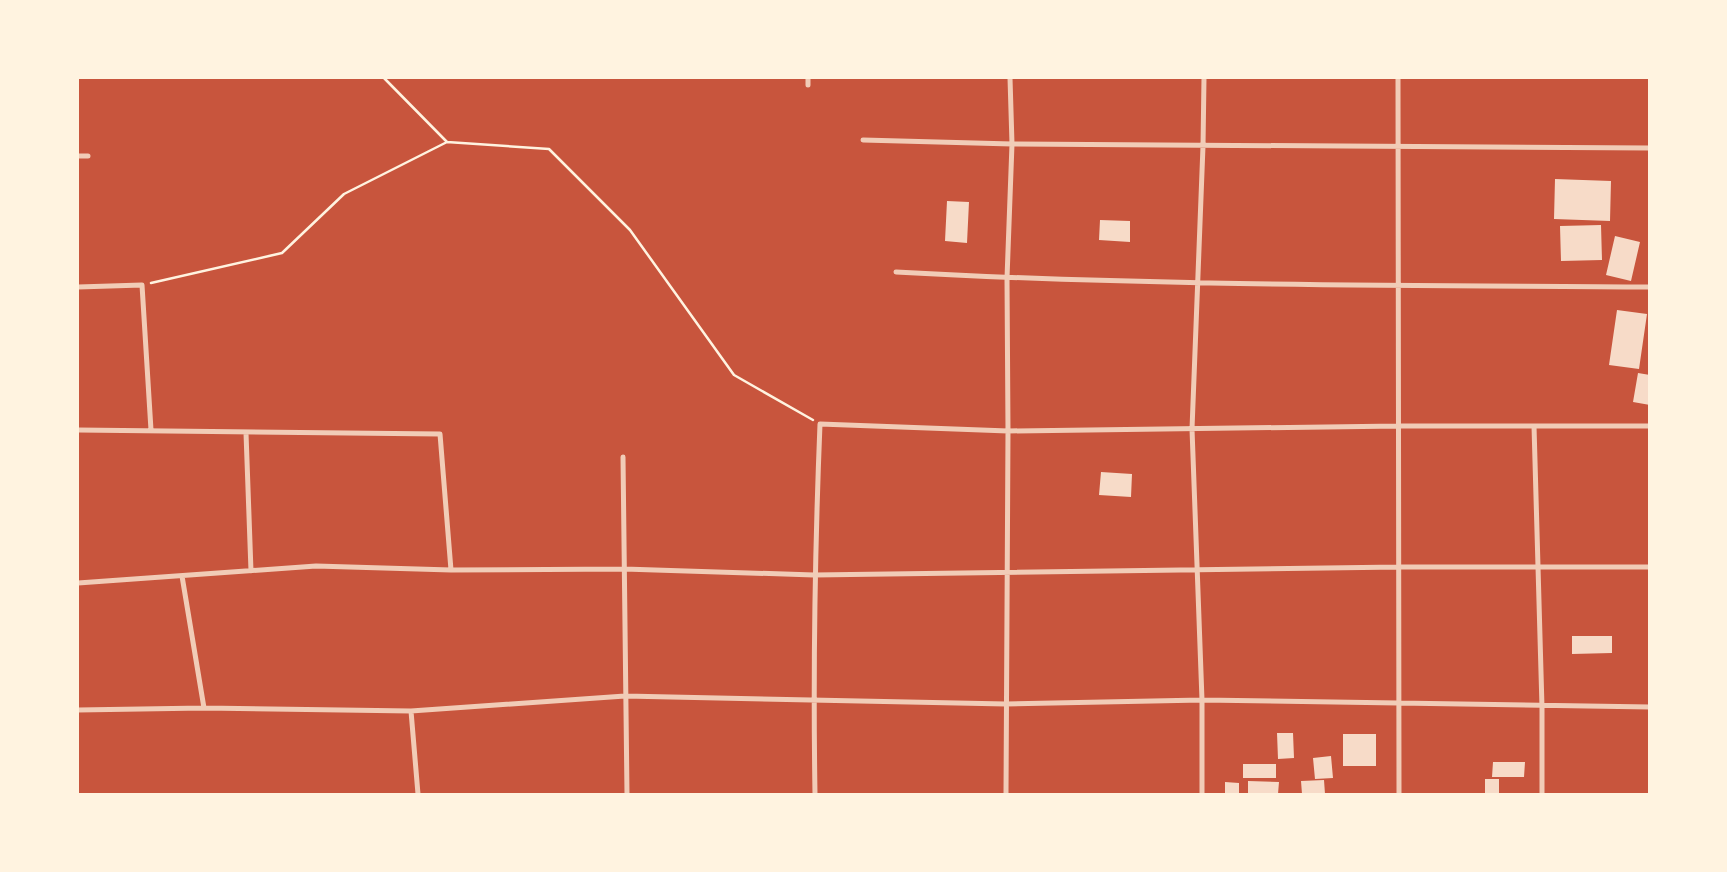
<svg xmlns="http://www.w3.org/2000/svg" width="1727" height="872" font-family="Figtree,sans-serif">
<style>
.building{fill:#f7dbc8}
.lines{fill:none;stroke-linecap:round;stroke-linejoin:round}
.path{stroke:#fff3e0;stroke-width:2.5}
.minor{stroke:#f1ccb7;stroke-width:5}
</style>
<rect width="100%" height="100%" fill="#c8553d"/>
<path class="building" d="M1555,179L1611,181L1610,221L1554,219Z
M947,201L969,202L967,243L945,241Z
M1100,220L1130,221V242L1099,240Z
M1601,225L1602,260L1561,261L1560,226Z
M1615,236L1640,242L1631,281L1606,275Z
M1617,310L1647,314L1639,369L1609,365Z
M1638,373L1650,375V405L1633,402Z
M1101,472L1132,474L1131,497L1099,495Z
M1572,636H1612V653L1572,654Z
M1277,733H1293L1294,758L1278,759Z
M1343,734H1376V766H1343Z
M1331,756L1333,778L1315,779L1313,758Z
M1493,762H1525L1524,777H1492Z
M1243,764H1276V778H1243Z
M1485,779H1499V794H1485Z
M1324,780L1325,794H1302L1301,781Z
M1248,781L1279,782L1278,794H1248Z
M1225,782L1239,783V794H1225Z"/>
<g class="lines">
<path class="path" d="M384,78L447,142
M151,283L282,253L344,194L447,142L549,149L630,230L734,375L813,420"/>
<path class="minor" d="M1398,78L1399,794
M808,85V78
M863,140L1012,144L1650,148
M78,156H88
M896,272C1147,286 1398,285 1650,287
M78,287L142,285L151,430
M1534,426L1542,707V794
M78,430L440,434L451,570
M246,433L251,571
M623,457L627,794
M182,576L204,708
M78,583L316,566L451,570L624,569L814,575L1399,567H1650
M78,710L204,708L411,711L625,696L1006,704L1202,700L1650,707
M411,711L418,794
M815,794C813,671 815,547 820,424L1008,431L1399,426H1650
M1006,794L1008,431L1007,278L1012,144L1010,78
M1202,794V700L1192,429L1203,146L1204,78"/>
</g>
<rect width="1727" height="872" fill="none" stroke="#fff3e0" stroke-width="158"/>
</svg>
